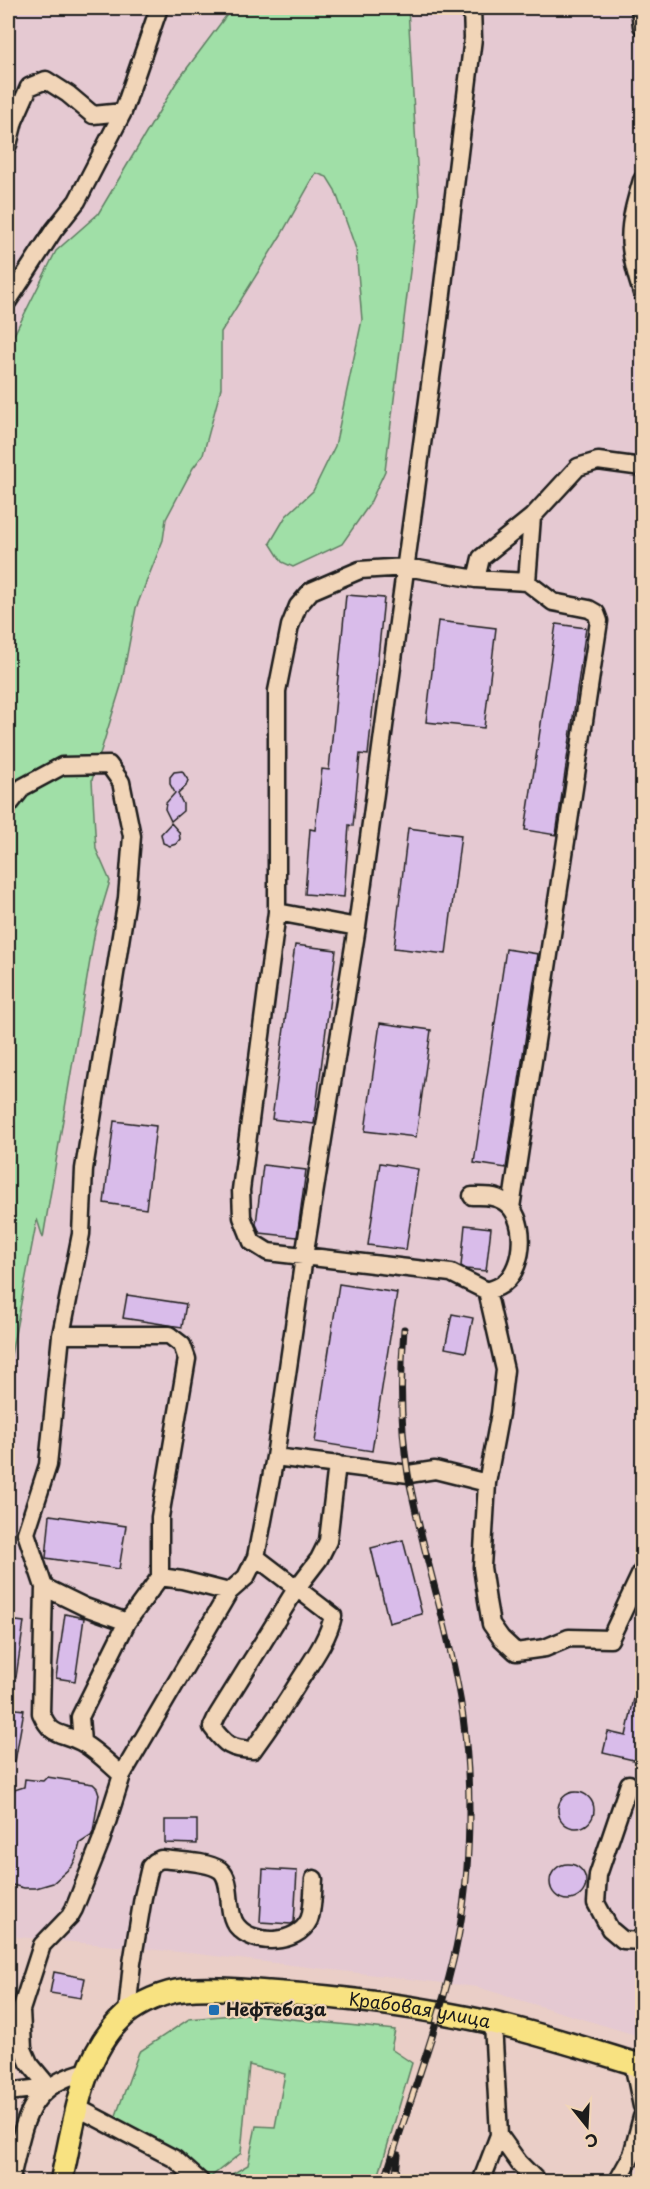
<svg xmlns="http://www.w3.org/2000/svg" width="650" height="2189" font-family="'Playpen Sans',sans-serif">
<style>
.built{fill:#e5c9d2}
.green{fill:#a0dfa7;stroke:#5e7e62;stroke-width:1.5}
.building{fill:#d9bcea;stroke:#1c1c1c;stroke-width:1.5}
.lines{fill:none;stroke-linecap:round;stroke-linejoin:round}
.minor-casing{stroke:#1c1c1c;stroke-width:21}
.major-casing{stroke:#1c1c1c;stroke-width:26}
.minor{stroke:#f1d5b8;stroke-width:16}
.major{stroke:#f8e281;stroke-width:21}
.rail-casing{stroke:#1c1c1c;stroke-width:7}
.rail{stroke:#f1d5b8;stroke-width:4.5;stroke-dasharray:14;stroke-linecap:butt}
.poi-dot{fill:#1f6fb2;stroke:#f1d5b8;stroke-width:2}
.labels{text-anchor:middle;stroke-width:4.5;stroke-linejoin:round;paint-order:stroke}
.poi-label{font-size:18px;font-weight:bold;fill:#1c1c1c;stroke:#f1d5b8;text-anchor:start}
.street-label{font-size:18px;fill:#1c1c1c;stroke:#f1d5b8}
</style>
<rect width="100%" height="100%" fill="#eacec7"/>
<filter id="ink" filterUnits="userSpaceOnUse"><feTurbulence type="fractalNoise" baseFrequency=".0167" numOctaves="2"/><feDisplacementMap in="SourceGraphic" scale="12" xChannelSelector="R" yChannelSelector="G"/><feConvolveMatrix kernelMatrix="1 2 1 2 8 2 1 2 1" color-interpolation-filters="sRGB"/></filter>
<g filter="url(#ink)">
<path class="built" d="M8,8H642V2037L477,1987L190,1953L8,1936Z"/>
<path class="green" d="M232,8H408L419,199L385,471L369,505L342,544L293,567L282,562L270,543L286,516L313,491L335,446L362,320L356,249L335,190L327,177L316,173L281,235L221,332V388L203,455L193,468L166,519L163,540L136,608L121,686L92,780L96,849L110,881L95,931L43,1238L37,1219L8,1371V347L56,251L98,214L176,83Z
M244,2014L395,2030L391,2049L412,2063L377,2181H220L248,2165L256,2126L275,2127L285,2074L249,2065L241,2153L208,2179L166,2145L114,2121L139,2052L189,2019Z"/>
<path class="building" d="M346,595L384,598L368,755L360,754L353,826L349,825L344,897L305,894L310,829L315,830L322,769L329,770Z
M438,621L496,628L484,728L426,722Z
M556,624L586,628L556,835L525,830Z
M182,771L188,780L186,786L178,794L183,804V811L171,821L165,809L166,803L175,793L170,784V777L174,772Z
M171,823L179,832L180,839L176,844L170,846L163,843L161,834Z
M408,828L461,835L446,954L394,948Z
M295,945L336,950L314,1124L272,1119Z
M506,949L538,954L506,1168L474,1163Z
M380,1023L431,1030L416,1137L365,1131Z
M114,1121L156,1126L146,1209L104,1203Z
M380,1163L418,1169L406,1250L368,1245Z
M263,1165L306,1170L297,1237L260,1233L256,1224Z
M465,1225L491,1228L486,1271L466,1269L461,1266Z
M339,1284L397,1293L372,1451L315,1442Z
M127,1295L186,1304L182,1327L123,1318Z
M452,1314L473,1318L466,1352L445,1348Z
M50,1515L126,1526L119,1569L46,1558Z
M403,1540L422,1614L389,1623L371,1548Z
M65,1614L84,1618L75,1681L56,1678Z
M8,1620L24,1622L16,1677H8Z
M636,1689L642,1690V1762L603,1753L608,1732L626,1736Z
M8,1708L24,1710L15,1762H8Z
M47,1777L93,1784L97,1788L99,1794L93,1832L91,1836L80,1843L76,1858L72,1866L53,1883L36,1888H24L8,1884V1792L24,1787L25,1779L43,1781Z
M558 1810a18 18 0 1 1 36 0a18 18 0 1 1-36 0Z
M165,1820H197V1844L165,1843Z
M550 1882a18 18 0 1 1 36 0a18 18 0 1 1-36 0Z
M263,1869L297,1871L294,1922L291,1924L260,1922Z
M54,1972L85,1978L81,1998L50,1993Z"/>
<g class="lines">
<defs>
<path id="minor" d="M640,8L642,26
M8,145L14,121L29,87L46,80L68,94L93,115L123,112
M642,180C627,229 626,244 642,293
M8,301L54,230L77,201L123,112L159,8
M476,579L481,558L532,517L578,467L598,461L642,467
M527,582L532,517
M8,806L23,787L62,766L109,765L121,782L132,836L127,898L84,1169L81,1234L61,1335
M277,912V691L290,626L298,606L311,591L360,570L406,567L476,579L527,582L553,602L589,609L596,613L599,621L511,1208
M357,927L277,912L241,1190L242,1217L252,1242L268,1252L451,1273L487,1291L505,1370L500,1413L487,1483
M472,1196C483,1196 494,1195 503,1201C528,1215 525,1267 504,1283C500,1287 493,1289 487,1291
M61,1335H169L182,1345L187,1359L160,1517V1577L127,1622L85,1607L44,1587L26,1533L48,1465Z
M275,1457L409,1474L435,1470L487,1483L482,1567L487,1601L491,1624L501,1638L516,1652L545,1648L569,1638L610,1639L642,1571
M256,1557L333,1616C328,1640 311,1662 298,1683C284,1706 269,1728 253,1750C231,1749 225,1745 212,1727L217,1716L296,1589L319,1559L328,1541L337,1464
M160,1577L182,1580L229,1592L246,1577L256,1557L275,1457L304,1257L357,927L439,318L473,38L472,8
M44,1587L41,1713C52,1738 60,1731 81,1742C96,1750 109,1764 122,1775L101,1841L74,1909L70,1916L42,1945L21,2010L23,2049L29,2063L49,2087
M82,1742L80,1717L127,1622
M122,1775L229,1592
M629,1784L598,1875L596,1903L610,1929L623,1940L642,1941
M127,2013L132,1963L143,1897L150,1867L155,1862L161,1859C177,1861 208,1861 220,1870C234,1881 225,1913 237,1926C253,1946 297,1945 309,1920C313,1911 313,1889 314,1879
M493,2023L499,2135L519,2163L538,2182
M633,2063L642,2106
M8,2092L49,2087
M78,2108L175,2159L201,2182
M10,2182C25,2125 23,2086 88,2071
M481,2182L499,2135
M617,2182L632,2155L642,2117"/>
<g id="major">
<path id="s1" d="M61,2182C74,2126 80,2055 125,2015C139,2003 164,1992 183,1990C211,1987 241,1990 269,1992C344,1997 420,2007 493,2023C540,2034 587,2049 633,2063L642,2069"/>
</g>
</defs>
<use href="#minor" class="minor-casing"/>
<use href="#major" class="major-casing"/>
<use href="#minor" class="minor"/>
<use href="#major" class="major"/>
<defs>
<path id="rail" d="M384,2182C407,2108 435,2036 453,1961C471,1887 473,1793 463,1717C451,1634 423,1556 408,1474C400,1425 400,1378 404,1329
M395,2182L398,2155"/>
</defs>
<use href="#rail" class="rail-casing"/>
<use href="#rail" class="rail"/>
</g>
</g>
<rect class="poi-dot" x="208" y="2004" width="12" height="12" rx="3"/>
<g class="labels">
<g class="poi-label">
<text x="226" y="2016">Нефтебаза</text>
</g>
<g class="street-label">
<text dy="6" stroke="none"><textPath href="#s1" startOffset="484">Крабовая улица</textPath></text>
</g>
</g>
<rect width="650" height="2189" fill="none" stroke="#f1d5b8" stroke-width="30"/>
<rect x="15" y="15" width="620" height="2159" fill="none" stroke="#1c1c1c" stroke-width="2" filter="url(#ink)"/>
<g transform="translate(587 2126) rotate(162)" stroke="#f1d5b8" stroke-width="4.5" paint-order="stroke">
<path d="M0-4.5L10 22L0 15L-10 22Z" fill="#1c1c1c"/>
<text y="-9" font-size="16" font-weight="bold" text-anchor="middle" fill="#1c1c1c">С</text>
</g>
</svg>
